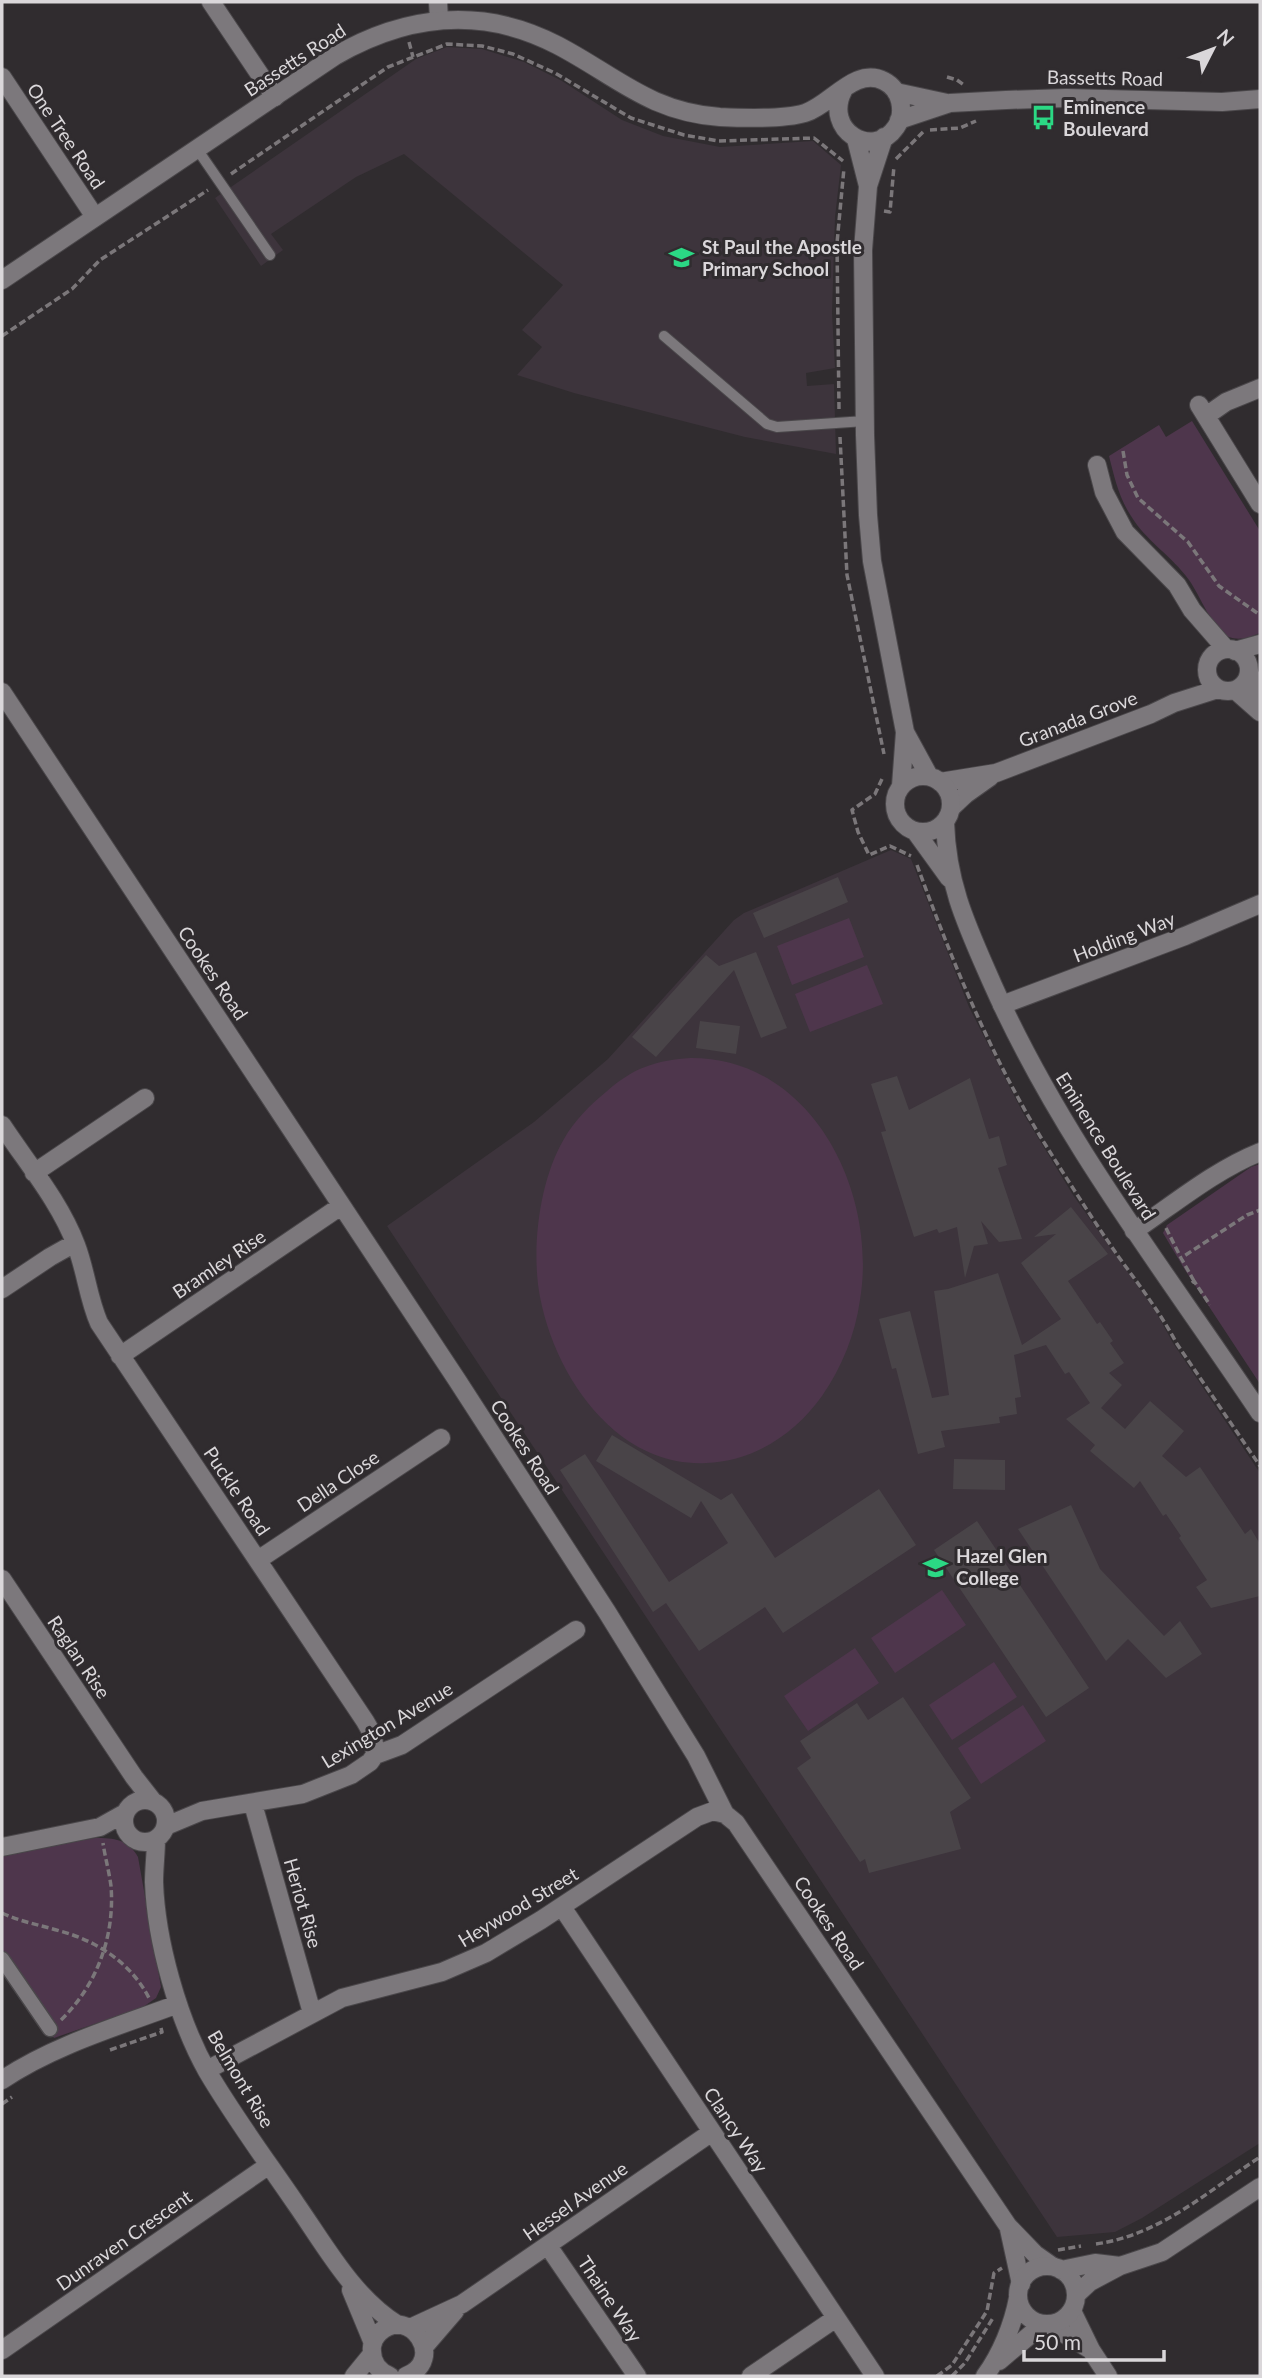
<svg xmlns="http://www.w3.org/2000/svg" width="1262" height="2378" font-family="Lato,sans-serif">
<style>
.built{fill:#3d343c}
.green{fill:#4e364c}
.building{fill:#494448}
.lines{fill:none;stroke-linecap:round;stroke-linejoin:round}
.service-casing{stroke:#4a474a;stroke-width:12}
.pedestrian-casing{stroke:#4a474a;stroke-width:17}
.minor-casing{stroke:#4a474a;stroke-width:20}
.tertiary-casing{stroke:#4a474a;stroke-width:20}
.path{stroke:#7b777a;stroke-width:3.5;stroke-dasharray:7 3.5;stroke-linecap:butt}
.service{stroke:#7c787c;stroke-width:10}
.pedestrian{stroke:#7c787c;stroke-width:14}
.minor{stroke:#7c787c;stroke-width:18}
.tertiary{stroke:#7c787c;stroke-width:18}
.labels{text-anchor:middle;stroke-width:6;stroke-linejoin:round;paint-order:stroke}
.street-label{font-size:19px;fill:#dad7da;stroke:#302c2f}
.poi-label{font-size:19px;font-weight:bold;fill:#dad7da;stroke:#302c2f;text-anchor:start}
</style>
<rect width="100%" height="100%" fill="#302c2f"/>
<path class="built" d="M447,47L482,49L524,62L562,81L622,120L663,136L720,147L813,141L841,165L835,217L832,313L835,368L806,373L807,386L834,384L836,454L745,437L574,393L517,375L542,347L522,330L563,285L404,154L356,177L271,234L283,250L261,266L215,198L416,59Z
M891,850L911,859L969,1007L1023,1113L1073,1195L1156,1312L1173,1343L1260,1473V2143L1142,2218L1115,2232L1057,2237L387,1226L534,1122L608,1059L734,920L744,913Z"/>
<path class="green" d="M1192,421L1260,531V633C1250,637 1240,641 1229,637C1212,629 1200,595 1189,580C1172,556 1146,541 1131,516C1119,498 1114,476 1109,456L1159,425L1166,437Z
M849,918L864,957L792,985L777,946Z
M867,965L883,1004L810,1032L795,994Z
M690,1058C812,1057 878,1192 860,1300C855,1335 842,1367 822,1396C795,1434 754,1461 706,1463C673,1465 640,1452 615,1431C576,1398 550,1348 540,1297C531,1250 539,1181 564,1139C574,1121 590,1105 606,1092C617,1082 631,1072 645,1067C660,1061 675,1059 690,1058Z
M1260,1164V1384L1185,1270L1163,1233L1167,1225L1251,1167Z
M942,1590L966,1625L895,1673L871,1638Z
M855,1648L879,1683L808,1731L784,1696Z
M994,1662L1017,1697L952,1740L929,1705Z
M1023,1705L1046,1741L981,1784L958,1748Z
M95,1838C114,1838 128,1839 138,1857L161,1987L156,1998L143,2007L54,2038L2,1962V1854Z"/>
<path class="building" d="M838,877L848,902L764,938L753,913Z
M756,952L787,1028L761,1038L734,970L656,1057L632,1037L706,955L719,966Z
M700,1021L740,1026L736,1054L696,1048Z
M897,1076L909,1110L970,1078L989,1139L999,1136L1007,1165L998,1168L1022,1239L999,1242L981,1221L988,1244L974,1246L965,1278L957,1227L939,1233L937,1229L914,1237L881,1132L886,1131L871,1084Z
M1071,1207L1108,1254L1068,1281L1097,1324L1100,1322L1113,1341L1110,1343L1124,1363L1109,1373L1122,1385L1101,1408L1125,1429L1150,1401L1184,1431L1162,1456L1186,1477L1200,1467L1245,1534L1251,1529L1260,1544V1596L1211,1608L1196,1587L1207,1580L1179,1538L1181,1536L1166,1514L1163,1516L1140,1481L1134,1488L1090,1451L1095,1445L1066,1419L1090,1403L1069,1372L1065,1374L1046,1345L1014,1355L1021,1397L1015,1398L1017,1414L999,1417L1000,1423L941,1431L945,1447L918,1454L896,1368L892,1369L879,1319L910,1311L932,1398L949,1395L934,1291L948,1289L998,1273L1022,1345L1061,1319L1021,1263L1056,1234L1034,1237Z
M612,1435L721,1500L732,1493L775,1558L879,1489L916,1545L783,1633L765,1607L699,1651L666,1603L653,1612L560,1470L585,1454L669,1582L728,1543L701,1501L691,1518L596,1461Z
M954,1459L1005,1460V1490L953,1489Z
M1071,1505L1100,1569L1164,1636L1180,1621L1202,1654L1166,1678L1128,1639L1106,1661L1018,1529Z
M977,1521L1089,1688L1046,1717L934,1550Z
M903,1697L971,1798L950,1812L961,1849L869,1873L865,1859L860,1862L797,1768L811,1758L800,1741L857,1703L868,1720Z"/>
<g class="lines">
<defs>
<path id="service" d="M197,149L270,255
M664,336L767,424L777,427L865,421"/>
<path id="pedestrian" d="M2,1959L50,2029"/>
<path id="minor" d="M211,2L275,97
M438,2L439,19
M2,77L95,217
M1199,405L1260,504
M1206,416L1226,402L1260,388
M1097,465L1104,492L1125,532L1177,585L1192,610L1226,649
M1207 670a21 21 0 1 1 42 0a21 21 0 1 1-42 0Z
M1235,651L1260,644
M1249,673L1260,692
M1235,690L1260,712
M2,692L457,1380L607,1612L696,1756L725,1814L736,1823L1008,2226L1035,2254L1052,2266
M940,782L996,773L1151,714L1174,703L1218,689
M951,808L966,794L990,777
M1002,1005L1185,936L1260,904
M2,1125C27,1163 60,1202 76,1245C86,1271 88,1298 99,1323L365,1721L373,1735L375,1755
M34,1173L145,1098
M1134,1231C1174,1204 1215,1170 1260,1152
M2,1289L50,1257L75,1243
M120,1356L341,1206
M258,1560L441,1438
M2,1579L134,1777L152,1800
M124 1821a21 21 0 1 1 42 0a21 21 0 1 1-42 0Z
M253,1804L312,2013
M166,1826L202,1811L303,1794L351,1775L370,1762L375,1755L402,1745L576,1630
M156,1839C156,1853 154,1868 154,1882C156,1941 178,2019 207,2071C234,2117 266,2160 296,2204C326,2247 353,2297 398,2325
M2,1847L100,1827L125,1813
M562,1907L875,2376
M207,2070L342,1998L442,1972L486,1953L541,1920L697,1817L713,1811L725,1814
M2,2080C54,2045 119,2026 178,2004
M1009,2229L1021,2284
M548,2246L637,2376
M351,2290L373,2343
M1072,2311L1091,2350L1108,2376
M1048,2324L1091,2350
M410,2328L462,2304L712,2132
M424,2347L455,2311
M2,2350L269,2165
M354,2376L372,2354
M390,2376C380,2372 372,2364 372,2351C371,2344 375,2337 380,2332C410,2305 447,2360 406,2376
M751,2376L836,2318"/>
<path id="tertiary" d="M896,92L947,103
M899,120L950,103L1006,100L1066,98L1222,102L1260,99
M884,137L868,186L863,250L865,435L868,515L872,561L905,732L901,786
M856,139L868,186
M2,280L335,56C406,15 482,6 557,45C615,75 649,112 720,117C741,118 785,119 805,113C831,105 855,66 884,81C892,85 898,93 900,101C902,110 901,120 896,127C873,161 823,130 843,91
M905,732L929,776
M895 804a28 28 0 1 1 56 0a28 28 0 1 1-56 0Z
M945,822C947,885 967,926 992,983C1061,1139 1166,1272 1260,1413
M915,831L949,878
M1018 2295a29 29 0 1 1 58 0a29 29 0 1 1-58 0Z
M1061,2270L1095,2263L1120,2266
M1076,2295L1090,2282L1120,2266L1162,2252L1260,2187
M999,2361L1043,2324
M985,2376C1001,2354 1013,2325 1018,2298"/>
</defs>
<use href="#service" class="service-casing"/>
<use href="#pedestrian" class="pedestrian-casing"/>
<use href="#minor" class="minor-casing"/>
<use href="#tertiary" class="tertiary-casing"/>
<path class="path" d="M409,42L413,57
M947,77L957,80L964,85
M930,130L960,128L976,121
M896,159L923,132
M231,174L388,67L447,44L482,46L513,54L555,73L631,118L684,135L719,141L814,138L843,161
M884,211L890,212L894,166
M2,336L72,289L100,260L208,190
M839,409L837,243L844,168
M840,437L847,575L884,754
M1123,451L1127,475L1138,498L1188,542L1219,586L1260,615
M882,779L875,794L852,810L858,832L869,855L890,846L911,856
M917,865C951,958 988,1050 1040,1136C1065,1176 1091,1217 1118,1256C1139,1285 1160,1312 1177,1344L1260,1466
M1166,1228L1181,1258
M1194,1281L1181,1258L1247,1215L1260,1210
M1192,1283L1194,1281L1210,1305
M2,1913C21,1922 40,1925 60,1931C97,1941 131,1963 149,1998
M61,2020C97,1985 115,1936 111,1886C109,1871 105,1857 103,1843
M110,2050L162,2032L161,2028
M2,2104L12,2097
M1096,2244C1160,2235 1207,2192 1260,2157
M1058,2250L1081,2246
M937,2376L952,2365L987,2311L994,2273L1002,2268
M952,2376L965,2363L993,2318"/>
<use href="#service" class="service"/>
<use href="#pedestrian" class="pedestrian"/>
<use href="#minor" class="minor"/>
<use href="#tertiary" class="tertiary"/>
</g>
<defs>
<symbol id="bus-bare" viewBox="-9 -9 18 18"><path d="M-5-6H5V4H4V6H2V4H-2V6H-4V4H-5ZM-3.5-4V0h7V-4ZM-3.5 1.2v1.5H-2V1.2ZM2 1.2v1.5H3.5V1.2Z" fill="#2bd884" stroke="#302c2f" stroke-width="2.5" paint-order="stroke"/></symbol>
<symbol id="school-bare" viewBox="-9 -9 18 18"><path d="M0-5L7-2L0 1L-7-2ZM-4 1L0 2.5L4 1V4Q0 6-4 4Z" fill="#2bd884" stroke="#302c2f" stroke-width="2.5" paint-order="stroke"/></symbol>
</defs>
<g fill-rule="evenodd">
<use href="#bus-bare" x="1026" y="100" width="35" height="35"/>
<use href="#school-bare" x="664" y="240" width="35" height="35"/>
<use href="#school-bare" x="918" y="1550" width="35" height="35"/>
</g>
<g class="labels">
<g class="street-label">
<text transform="translate(295 60) rotate(-33)" y="7">Bassetts Road</text>
<text transform="translate(1105 78) rotate(1)" y="7">Bassetts Road</text>
<text transform="translate(66 136) rotate(56)" y="7">One Tree Road</text>
<text transform="translate(1078 719) rotate(-21)" y="7">Granada Grove</text>
<text transform="translate(1124 937) rotate(-21)" y="7">Holding Way</text>
<text transform="translate(213 973) rotate(56)" y="7">Cookes Road</text>
<text transform="translate(1106 1146) rotate(58)" y="7">Eminence Boulevard</text>
<text transform="translate(219 1264) rotate(-34)" y="7">Bramley Rise</text>
<text transform="translate(525 1447) rotate(57)" y="7">Cookes Road</text>
<text transform="translate(338 1481) rotate(-34)" y="7">Della Close</text>
<text transform="translate(237 1491) rotate(56)" y="7">Puckle Road</text>
<text transform="translate(79 1657) rotate(56)" y="7">Raglan Rise</text>
<text transform="translate(387 1725) rotate(-31)" y="7">Lexington Avenue</text>
<text transform="translate(303 1903) rotate(74)" y="7">Heriot Rise</text>
<text transform="translate(518 1907) rotate(-31)" y="7">Heywood Street</text>
<text transform="translate(829 1923) rotate(56)" y="7">Cookes Road</text>
<text transform="translate(241 2079) rotate(59)" y="7">Belmont Rise</text>
<text transform="translate(736 2130) rotate(56)" y="7">Clancy Way</text>
<text transform="translate(575 2201) rotate(-35)" y="7">Hessel Avenue</text>
<text transform="translate(124 2240) rotate(-35)" y="7">Dunraven Crescent</text>
<text transform="translate(610 2299) rotate(56)" y="7">Thaine Way</text>
</g>
<g class="poi-label">
<text x="1063" y="114">Eminence<tspan x="1063" dy="22">Boulevard</tspan></text>
<text x="702" y="254">St Paul the Apostle<tspan x="702" dy="22">Primary School</tspan></text>
<text x="956" y="1563">Hazel Glen<tspan x="956" dy="22">College</tspan></text>
</g>
</g>
<rect width="1262" height="2378" fill="none" stroke="#dad7da" stroke-width="7"/>
<g transform="translate(1213 49) rotate(48)" stroke="#302c2f" stroke-width="5" paint-order="stroke">
<path d="M0-5L12 26L0 18L-12 26Z" fill="#dad7da"/>
<text y="-10" font-size="19" font-weight="bold" text-anchor="middle" fill="#dad7da">N</text>
</g>
<path d="M1024 2350v10h140v-10" fill="none" stroke="#dad7da" stroke-width="3.5"/>
<text x="1034" y="2350" font-size="21" fill="#dad7da" stroke="#302c2f" stroke-width="5" paint-order="stroke">50 m</text>
</svg>
